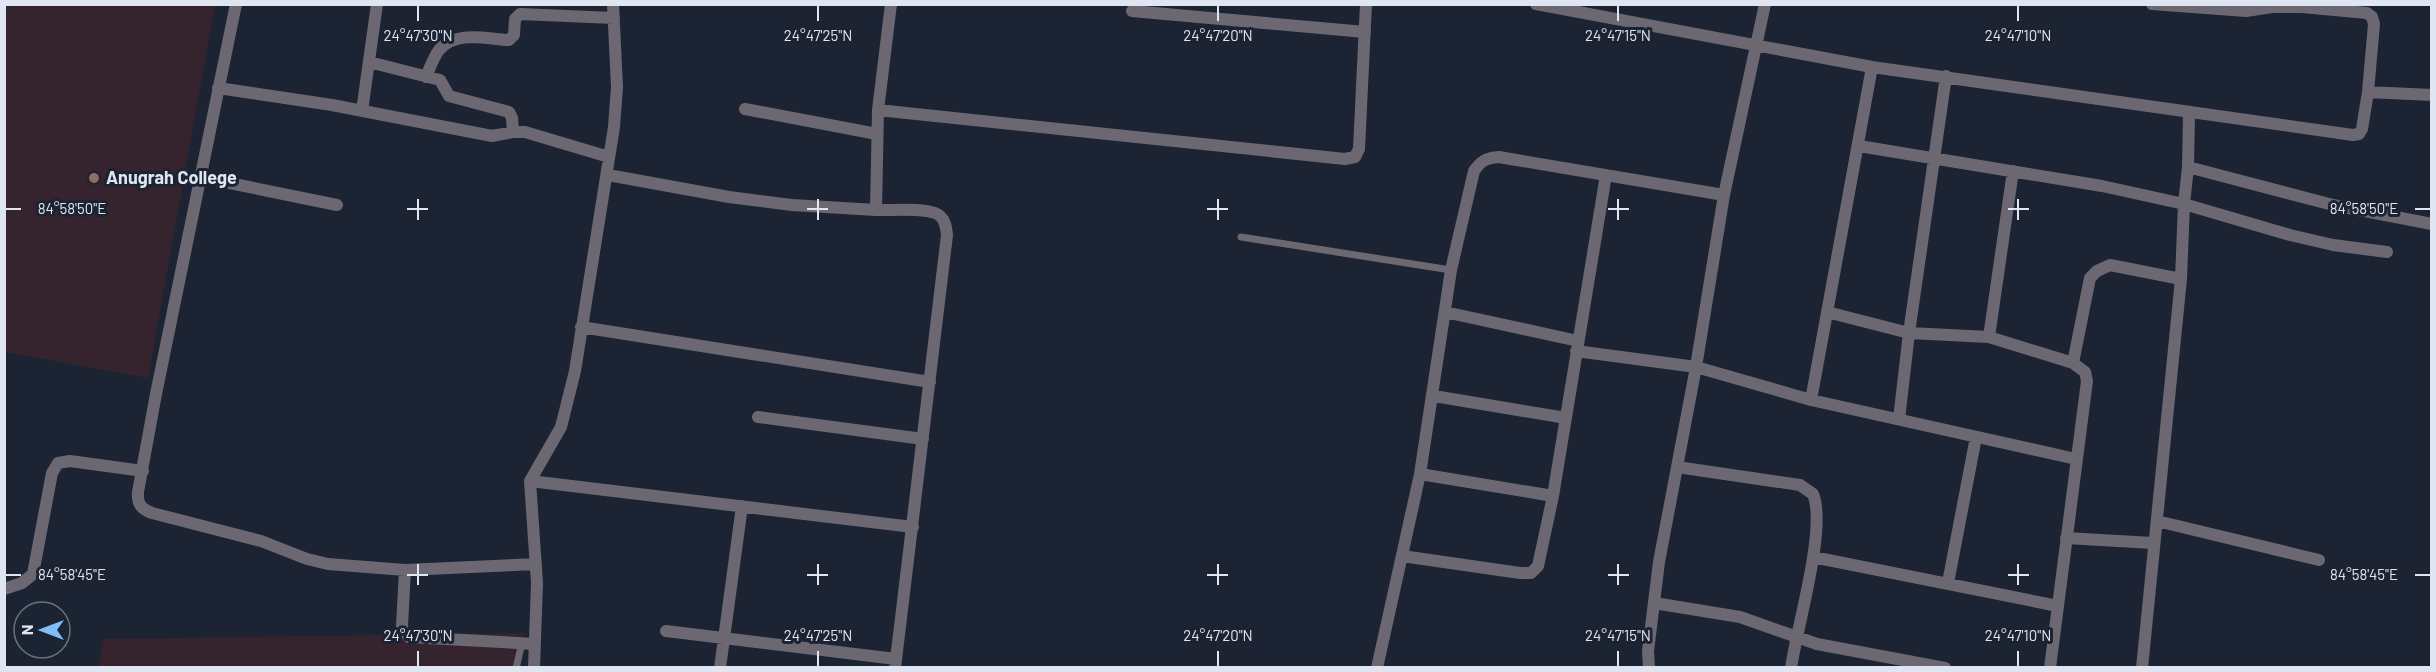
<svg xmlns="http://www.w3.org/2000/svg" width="2436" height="672" font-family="Barlow,sans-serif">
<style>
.education{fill:#35242e}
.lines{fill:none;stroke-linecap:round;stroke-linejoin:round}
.lane{stroke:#6c6871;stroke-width:7}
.street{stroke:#6c6871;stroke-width:12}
.ticks{fill:none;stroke:#e0e6f1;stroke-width:2}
.education-dot{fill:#8d6e63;stroke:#1c2333;stroke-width:2}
.labels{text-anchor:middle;stroke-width:6;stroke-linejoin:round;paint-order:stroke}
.poi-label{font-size:18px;font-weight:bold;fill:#e0e6f1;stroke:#1c2333;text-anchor:start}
.ticks-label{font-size:15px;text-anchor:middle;fill:#e0e6f1;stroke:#1c2333;stroke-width:6;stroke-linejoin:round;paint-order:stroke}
</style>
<rect width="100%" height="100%" fill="#1c2333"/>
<path class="education" d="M4,5H215L148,378L5,352Z
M524,633L521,667L98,668L104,639Z"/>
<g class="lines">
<path class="lane" d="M1241,237L1451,270
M516,668L522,643"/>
<path class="street" d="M236,4L156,394L138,492C137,504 141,509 152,513L261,541L307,559L328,564L405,570L536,564
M891,4L878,110L876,210C891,211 932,206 941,217C946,222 946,228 947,235L895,668
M1536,4L1872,67L2353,135L2359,134L2362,129L2368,92
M2152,4L2246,11L2272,7V4
M2272,7H2302L2367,13L2372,17L2374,24L2368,92L2432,95
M1132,11L1365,32
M369,62L440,80L449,96L509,112L512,118L513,132
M426,77C430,68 433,58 439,50C456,30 486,39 509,40L514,35L515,19L520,14L614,18
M218,88L332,105L492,136L513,132H525L609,157
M745,109L877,134
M878,110L1345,159L1355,157L1359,149L1366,4
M362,111L377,4
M1859,146L2102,186L2184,204L2290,235L2333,245L2387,252
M2188,167L2333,205L2432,224
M608,175L729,197L792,205L876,210
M200,177L337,205
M1445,312L1578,341
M1827,312L1909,333L1989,337L2073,363L2085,372L2087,381L2050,668
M581,327L930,382
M1989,337L2013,171
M1576,351L1696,367L1811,400L2076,459
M2073,363L2090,278L2097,271L2110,265L2181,279
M1434,396L1566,418
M1811,400L1872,67
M758,417L923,439
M1899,419L1909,333L1946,76
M1677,467L1800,485L1813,494C1827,528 1797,626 1791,668
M1420,474L1553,496
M530,481L913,527
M2157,521L2319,560
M2066,538L2153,543
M1402,556L1520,573H1531L1538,566L1553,496L1606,175
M1813,557L2058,606
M405,570L402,626L403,631L409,637L535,644
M1948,583L1976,437
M4,589L22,583L33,574L52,473L58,463L70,461L143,471
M1654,603L1740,617L1817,644L1945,668
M666,631L896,659
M534,668L537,583L530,481L561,427L575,371L614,127L617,87L613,4
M720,668L742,506
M1377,668L1420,474L1451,270L1474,171C1481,161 1486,158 1499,157L1724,195
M1649,668L1648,651L1659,562L1696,367L1724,195L1765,4
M2142,668L2181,279L2184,204L2188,167L2189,113"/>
</g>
<path class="ticks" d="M418,6V21M818,6V21M1218,6V21M1618,6V21M2018,6V21M418,199V220M818,199V220M1218,199V220M1618,199V220M2018,199V220M6,209H21M407,209H428M807,209H828M1207,209H1228M1608,209H1629M2008,209H2029M2415,209H2430M418,564V585M818,564V585M1218,564V585M1618,564V585M2018,564V585M6,575H21M407,575H428M807,575H828M1207,575H1228M1608,575H1629M2008,575H2029M2415,575H2430M418,651V666M818,651V666M1218,651V666M1618,651V666M2018,651V666"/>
<circle class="education-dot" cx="94" cy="178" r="6"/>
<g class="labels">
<g class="poi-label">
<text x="106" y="184">Anugrah College</text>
</g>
</g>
<g class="ticks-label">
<text x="418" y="41">24°47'30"N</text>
<text x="818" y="41">24°47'25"N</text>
<text x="1218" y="41">24°47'20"N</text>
<text x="1618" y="41">24°47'15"N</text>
<text x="2018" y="41">24°47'10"N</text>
<text x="2364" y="214">84°58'50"E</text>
<text x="72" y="214">84°58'50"E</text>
<text x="2364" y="580">84°58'45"E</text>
<text x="72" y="580">84°58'45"E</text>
<text x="418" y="641">24°47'30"N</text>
<text x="818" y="641">24°47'25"N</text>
<text x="1218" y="641">24°47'20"N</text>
<text x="1618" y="641">24°47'15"N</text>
<text x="2018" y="641">24°47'10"N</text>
</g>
<rect width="2436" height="672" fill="none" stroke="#e0e6f1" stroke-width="12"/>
<g transform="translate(42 630) rotate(270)"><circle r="28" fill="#1c2333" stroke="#6a717f" stroke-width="1.5"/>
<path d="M0-4.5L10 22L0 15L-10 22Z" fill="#80bdfa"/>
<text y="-9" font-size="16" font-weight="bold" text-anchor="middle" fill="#e0e6f1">N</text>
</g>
</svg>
